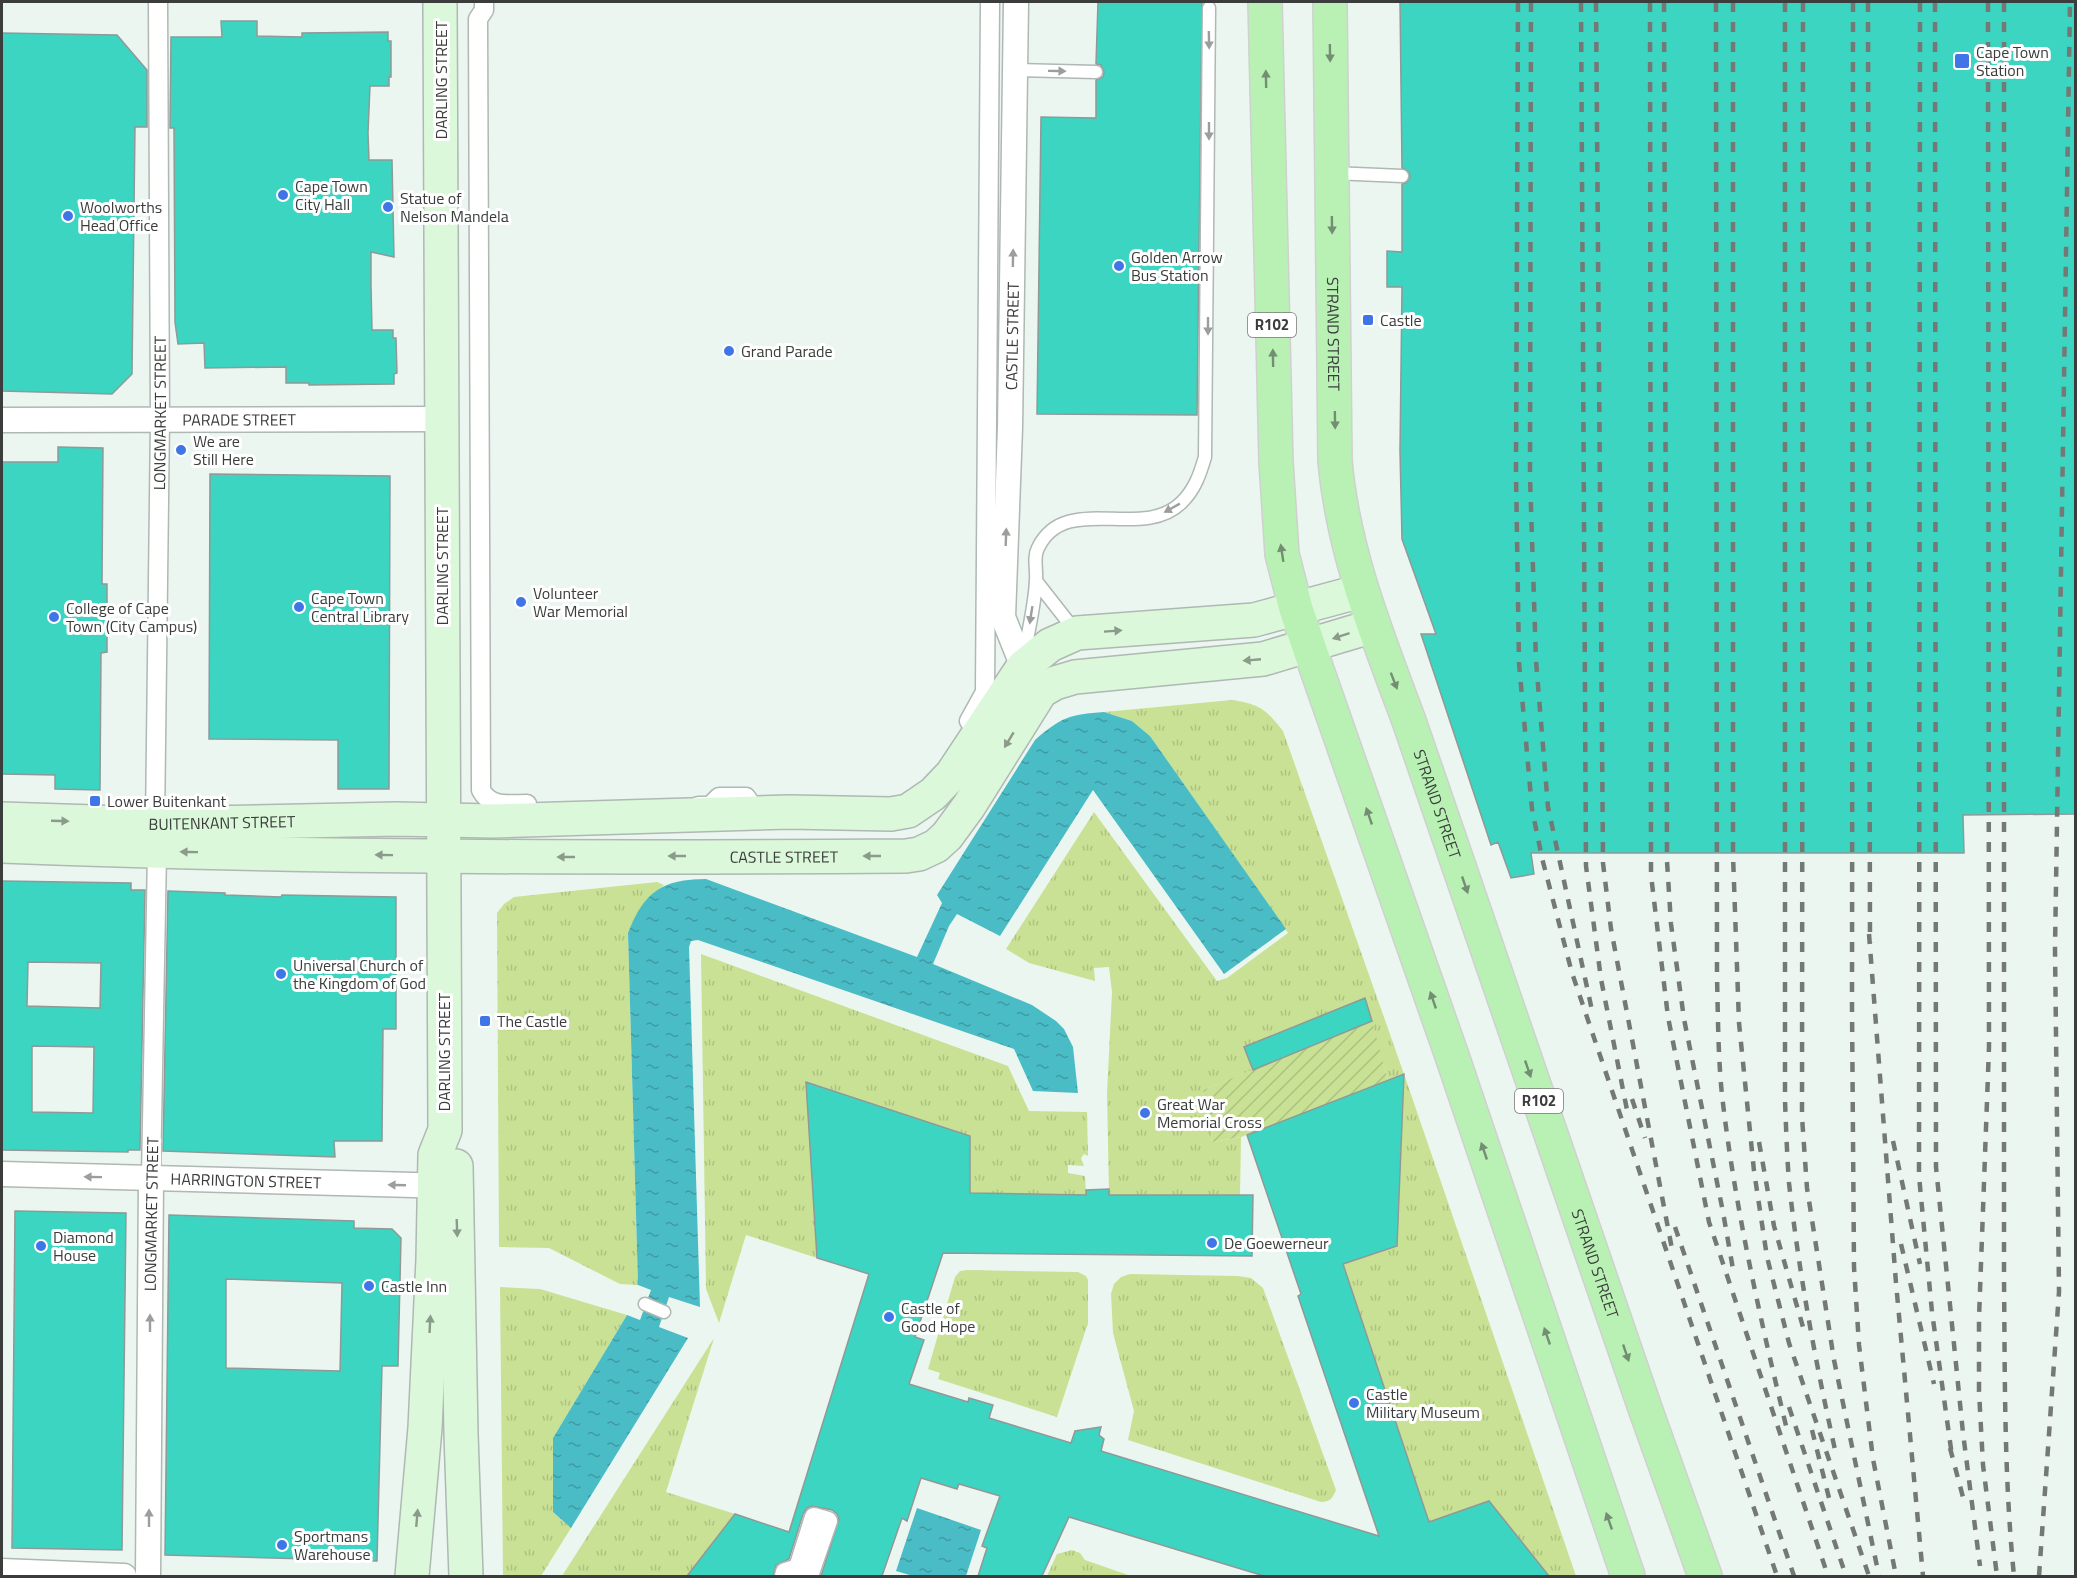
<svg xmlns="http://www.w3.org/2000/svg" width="2077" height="1578" font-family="'Titillium Web',sans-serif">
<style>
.grass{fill:url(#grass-tufts)}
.garden{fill:url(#garden-furrows)}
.water{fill:url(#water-ripples)}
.building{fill:#3cd5c2;stroke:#8f9997;stroke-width:1.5;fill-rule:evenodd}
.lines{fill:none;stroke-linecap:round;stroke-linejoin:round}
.service-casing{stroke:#afb8b3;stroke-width:15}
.pedestrian-casing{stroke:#afb8b3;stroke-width:21}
.minor-casing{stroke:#afb8b3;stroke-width:27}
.secondary-casing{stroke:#afb8b3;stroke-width:36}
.primary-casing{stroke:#d0d0d0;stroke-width:36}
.service{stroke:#fff;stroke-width:12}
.pedestrian{stroke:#fff;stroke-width:18}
.minor{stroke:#fff;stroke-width:24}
.secondary{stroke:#dcf8da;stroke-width:33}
.primary{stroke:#b9f1b5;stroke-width:33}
.rail{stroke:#747976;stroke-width:4.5;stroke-dasharray:10 10;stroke-linecap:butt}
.oneway{fill:#9c9e9d}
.oneway2{fill:#738e72}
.oneway3{fill:#8b9a8a}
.poi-dot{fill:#3f75e6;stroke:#fff;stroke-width:2}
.labels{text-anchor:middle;stroke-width:6;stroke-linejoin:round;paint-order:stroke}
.shield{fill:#fff;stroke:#757776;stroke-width:1.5}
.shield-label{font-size:15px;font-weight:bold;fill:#3a3d3b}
.poi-label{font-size:16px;fill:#3a3d3b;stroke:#fff;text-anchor:start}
.street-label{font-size:16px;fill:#3a3d3b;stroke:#fff}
</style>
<defs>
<pattern id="grass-tufts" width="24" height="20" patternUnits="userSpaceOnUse" patternTransform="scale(1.5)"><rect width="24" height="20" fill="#c9e194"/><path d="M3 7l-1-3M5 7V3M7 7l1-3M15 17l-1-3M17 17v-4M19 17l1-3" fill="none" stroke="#adc280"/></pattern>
<pattern id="garden-furrows" width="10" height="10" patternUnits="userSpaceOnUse" patternTransform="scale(1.5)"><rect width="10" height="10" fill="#c9e194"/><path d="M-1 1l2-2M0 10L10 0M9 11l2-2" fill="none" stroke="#adc280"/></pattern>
<pattern id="water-ripples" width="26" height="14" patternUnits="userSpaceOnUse" patternTransform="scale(1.5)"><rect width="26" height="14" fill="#4abcc5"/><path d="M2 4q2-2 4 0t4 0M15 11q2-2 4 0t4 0" fill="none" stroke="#3f9aa1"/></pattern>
</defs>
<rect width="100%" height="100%" fill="#ecf6f1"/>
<path class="grass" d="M1232,700C1259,704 1266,709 1283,731L1404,1074L1576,1576H1549L1489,1501L1429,1522L1343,1264L1397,1246L1388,1081L1365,998L1244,1047L1253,1070L1203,1090L1213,1142L1241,1137L1240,1195H1109L1107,1093L1112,992L1109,967L1094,968L1095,981L1029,963L1006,949L1094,812L1217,981L1227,978L1288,933L1150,736L1132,721L1104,712Z
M657,882L664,885C645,901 638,910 628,933L638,1285L620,1284L549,1248L499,1247L497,913L504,904L514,897Z
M701,954L1008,1066L1029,1111L1087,1112L1088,1156L1084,1154L1081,1158L1084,1166L1068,1165V1173L1085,1176L1086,1195L970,1193V1136L806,1082L817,1258L746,1235L719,1323L706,1289Z
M967,1270L1078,1272L1086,1276L1088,1280V1323L1057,1417L938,1379L940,1373L928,1369L955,1277L960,1271Z
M1130,1274L1238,1276L1251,1278L1263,1288L1336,1490C1333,1498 1330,1502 1321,1502L1128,1440L1134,1411L1113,1333L1111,1294L1114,1284L1121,1277Z
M500,1287L540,1289L627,1315L553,1438V1512L571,1528L541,1576H503Z
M714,1338L666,1492L735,1514L687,1576H562Z
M1072,1550L1080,1553L1085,1560L1131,1576H1047L1057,1554Z"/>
<path class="garden" d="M1372,1021L1388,1081L1241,1137L1213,1142L1203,1090Z"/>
<path class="water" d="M1104,712L1132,721L1150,736L1286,929L1224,974L1093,790L1000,936L957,914L949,926L933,964L1032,1005L1056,1021L1064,1029L1073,1047L1078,1093L1033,1091L1014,1049L698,940L691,941L689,947L700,1307L669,1297L659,1327L688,1338L571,1528L553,1512V1438L627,1315L640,1320L651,1290L638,1285L628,933C644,892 662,879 706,879L917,957L942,903L937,895L1035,740C1060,718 1070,714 1104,712Z
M917,1508L981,1530L966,1576H913L896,1571Z"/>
<path class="building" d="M1098,2H1202L1197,415L1037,414L1041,117L1096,118V80L1103,77L1104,72L1101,65L1096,64Z
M1400,2H2076V814L1963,815L1964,853H1531L1534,874L1511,878L1498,842L1491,845L1421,634H1436L1402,539L1400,451L1402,287H1387V251L1402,252V184L1406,183L1410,177L1409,172L1402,168Z
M221,21H257V36L302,37V33L388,32V41H391V77H389V86H370L368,133L369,160H392L394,257L371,252V285L372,330H393V338H396L397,373L394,374V384L309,385V383H286V367L205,368L204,343L178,344L175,322L174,128H170L171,37H222Z
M2,33L117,35L147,70V127H135L132,374L112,394L2,391Z
M58,447L103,448L102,584H107V652L101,653L100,790L55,789V775L2,774V462H58Z
M210,474L390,476L389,789H338V740L209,739Z
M2,881L131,883V890H145L140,1150H128V1152L2,1150ZM28,962L101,963L100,1008L27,1006ZM32,1046L94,1047L93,1113L32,1112Z
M168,891L225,893V895L281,897L282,895L396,897V1029H383L382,1141H334L335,1157L163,1151Z
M1365,998L1372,1021L1253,1070L1244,1047Z
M1404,1074L1397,1246L1343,1264L1429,1522L1489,1501L1549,1576H1264L1069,1517L1042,1576H978L987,1548L982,1546L1000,1496L959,1484L957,1489L921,1478L907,1521L902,1518L882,1576H821L839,1519L837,1514L832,1510L812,1506L807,1508L803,1514L789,1559L776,1565L773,1576H687L735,1514L789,1532L869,1274L817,1258L806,1082L970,1136V1193L1086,1195V1190L1109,1189V1195H1253L1252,1256L943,1253L915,1337L924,1340L909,1384L968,1402L969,1398L993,1405L989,1418L1071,1443L1075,1431L1101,1427L1099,1435L1104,1439L1101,1451L1379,1536L1298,1296L1301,1294L1247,1135Z
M15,1211L126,1213L122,1550L12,1548Z
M169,1215L354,1221V1228L392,1229L401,1238L398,1366H382L377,1561L165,1555ZM226,1279L342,1283L340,1371L226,1368Z"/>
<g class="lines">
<defs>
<path id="service" d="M1017,70L1096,72
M1333,173L1402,176
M1036,581L1076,632
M1024,657C1028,631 1035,605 1036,580C1037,570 1033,557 1038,548C1065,491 1143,542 1182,502C1195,489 1200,474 1205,457L1209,8
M645,1304L664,1312"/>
<g id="pedestrian">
<path d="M484,2V10L478,19L481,790C490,808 509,804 527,804"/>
<path d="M969,721L985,692L990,2"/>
<path d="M698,806H710L719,797H746L753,807H761"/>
<path id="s1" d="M155,824L160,419L158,2"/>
<path d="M151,1178L157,852"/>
<path d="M784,1576L785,1572L798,1568L814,1517L828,1521L809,1576"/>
</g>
<g id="minor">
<path d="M1016,2L1010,428L1003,617L1023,667L1032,679"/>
<path id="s2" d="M2,420L442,419"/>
<path id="s3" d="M2,1174L451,1186"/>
<path d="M2,1571L124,1576"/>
<path d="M148,1576L151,1178"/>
</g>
<g id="secondary">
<path id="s4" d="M2,819L155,824L396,819L493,821L789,812L891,814L908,811L933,794L952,774L1023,667L1050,645L1077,633L1254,620L1361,591"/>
<path id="s5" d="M2,846C303,858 604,858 906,856L919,854L936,846L947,836L969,806L1041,691L1055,683L1075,677L1263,659L1373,626"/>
<path d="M456,1166L461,1434L466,1576"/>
<path d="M412,1576L425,1428L433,1259L435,1155L445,1130L440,2"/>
</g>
<g id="primary">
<path d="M1265,2L1276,462L1282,554L1296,609L1309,647L1452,1056L1628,1576"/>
<path id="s6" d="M1330,2L1335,461C1343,552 1377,635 1409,721L1646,1411L1705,1576"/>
</g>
</defs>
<use href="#service" class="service-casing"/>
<use href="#pedestrian" class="pedestrian-casing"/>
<use href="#minor" class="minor-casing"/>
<use href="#secondary" class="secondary-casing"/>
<use href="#primary" class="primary-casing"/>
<use href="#service" class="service"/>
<use href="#pedestrian" class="pedestrian"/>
<use href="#minor" class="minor"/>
<use href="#secondary" class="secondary"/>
<use href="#primary" class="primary"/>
<path class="rail" d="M1518,2L1516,473L1519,663L1532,809L1542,858L1572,973L1777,1576
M1531,2L1530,477L1536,661L1548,807L1593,1015
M1581,2L1586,866L1601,979L1628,1115
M1596,2L1603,863L1611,929L1672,1249
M1650,2L1651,875L1668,1017L1709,1222L1828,1576
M1664,2L1667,861L1671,924L1684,1019L1723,1212L1734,1275
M1716,2L1717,976C1718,1016 1718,1056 1722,1095C1735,1209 1761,1322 1788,1434
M1733,2V855L1739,1023L1754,1171L1767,1257L1789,1343L1869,1576
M1785,2V1100C1786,1127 1787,1155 1789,1183C1799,1274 1816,1365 1836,1454
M1803,2L1802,1117L1807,1188L1834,1360L1879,1576
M1853,2L1852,1007L1854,1267L1859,1345L1873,1459L1896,1576
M1868,2L1870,943
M1920,2L1919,1176L1932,1312L1952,1456
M1935,2L1936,1167L1963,1433L1980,1566
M1988,2L1989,1047L1979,1318V1391L1983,1465L1997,1576
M2004,2V1278C2005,1378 2004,1477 2014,1576
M1869,934L1896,1283L1923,1576
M1632,1099L1645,1138
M1893,1141L1920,1264
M1759,1142L1774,1226L1805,1334
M1675,1227L1794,1576
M1901,1244L1934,1384
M1789,1407L1846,1576
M1812,1430L1831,1506
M1950,1448L1964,1501
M2039,1576L2059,1292L2055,949L2070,2"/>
</g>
<defs><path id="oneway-solid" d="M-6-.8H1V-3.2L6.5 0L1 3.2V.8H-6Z" transform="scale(1.5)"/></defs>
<g class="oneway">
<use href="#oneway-solid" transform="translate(1209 40) rotate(89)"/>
<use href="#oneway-solid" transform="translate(1057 71) rotate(1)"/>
<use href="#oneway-solid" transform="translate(1209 131) rotate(90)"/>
<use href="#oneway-solid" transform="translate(1013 258) rotate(-89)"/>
<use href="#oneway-solid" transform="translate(1208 326) rotate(90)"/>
<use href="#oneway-solid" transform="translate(1172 508) rotate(151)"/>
<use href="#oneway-solid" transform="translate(1006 537) rotate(-88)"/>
<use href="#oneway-solid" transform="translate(1031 615) rotate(99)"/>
<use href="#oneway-solid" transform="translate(93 1177) rotate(-179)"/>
<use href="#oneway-solid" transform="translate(397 1185) rotate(-178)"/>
<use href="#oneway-solid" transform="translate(150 1323) rotate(-90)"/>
<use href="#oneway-solid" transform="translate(149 1518) rotate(-90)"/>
</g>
<g class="oneway2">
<use href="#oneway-solid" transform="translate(1330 53) rotate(89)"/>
<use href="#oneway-solid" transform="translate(1266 79) rotate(-91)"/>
<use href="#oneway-solid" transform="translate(1332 225) rotate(89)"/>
<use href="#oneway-solid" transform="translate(1273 358) rotate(-91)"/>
<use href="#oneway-solid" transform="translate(1335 420) rotate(89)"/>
<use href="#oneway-solid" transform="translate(1282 553) rotate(-99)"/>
<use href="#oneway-solid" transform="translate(1394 681) rotate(69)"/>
<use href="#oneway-solid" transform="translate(1369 816) rotate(-109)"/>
<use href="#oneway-solid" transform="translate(1465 885) rotate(71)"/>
<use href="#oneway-solid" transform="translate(1433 1000) rotate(-109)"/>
<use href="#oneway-solid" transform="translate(1528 1069) rotate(71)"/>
<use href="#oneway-solid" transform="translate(1484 1151) rotate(-109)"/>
<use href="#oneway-solid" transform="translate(1547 1336) rotate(-109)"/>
<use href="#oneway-solid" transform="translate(1626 1353) rotate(71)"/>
<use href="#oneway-solid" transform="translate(1609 1521) rotate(-109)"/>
</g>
<g class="oneway3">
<use href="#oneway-solid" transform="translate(1113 631) rotate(-4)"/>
<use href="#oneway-solid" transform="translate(1341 636) rotate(162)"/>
<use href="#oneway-solid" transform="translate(1252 660) rotate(175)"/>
<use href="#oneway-solid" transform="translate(1009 740) rotate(121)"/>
<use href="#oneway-solid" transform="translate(60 821) rotate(2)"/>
<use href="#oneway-solid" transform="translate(189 852) rotate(-179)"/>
<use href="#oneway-solid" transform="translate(384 855) rotate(-179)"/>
<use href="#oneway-solid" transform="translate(677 856) rotate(-180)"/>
<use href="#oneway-solid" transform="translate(872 856) rotate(180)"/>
<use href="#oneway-solid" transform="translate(566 857) rotate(180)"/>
<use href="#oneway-solid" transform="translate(457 1228) rotate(88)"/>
<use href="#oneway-solid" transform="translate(430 1324) rotate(-87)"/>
<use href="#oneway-solid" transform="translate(417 1518) rotate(-85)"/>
</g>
<g class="poi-dot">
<rect x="1954" y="53" width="16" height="16" rx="3"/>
<circle cx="283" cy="195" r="6"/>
<circle cx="388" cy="207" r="6"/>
<circle cx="68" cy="216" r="6"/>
<circle cx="1119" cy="266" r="6"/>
<rect x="1362" y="314" width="12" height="12" rx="3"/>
<circle cx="729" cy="351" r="6"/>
<circle cx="181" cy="450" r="6"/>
<circle cx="521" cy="602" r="6"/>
<circle cx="299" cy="607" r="6"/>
<circle cx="54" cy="617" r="6"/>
<rect x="89" y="795" width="12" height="12" rx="3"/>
<circle cx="281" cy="974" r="6"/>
<rect x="479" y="1015" width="12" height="12" rx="3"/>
<circle cx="1145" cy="1113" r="6"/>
<circle cx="1212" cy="1243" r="6"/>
<circle cx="41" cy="1246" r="6"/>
<circle cx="369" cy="1286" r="6"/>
<circle cx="889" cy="1317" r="6"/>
<circle cx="1354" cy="1403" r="6"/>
<circle cx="282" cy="1545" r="6"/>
</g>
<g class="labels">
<g class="shield">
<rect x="1248" y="313" width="48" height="24" rx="4.5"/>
<rect x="1515" y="1089" width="48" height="24" rx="4.5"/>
</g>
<g class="shield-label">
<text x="1272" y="330">R102</text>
<text x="1539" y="1106">R102</text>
</g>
<g class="poi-label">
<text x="1976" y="58">Cape Town<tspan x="1976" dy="18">Station</tspan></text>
<text x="295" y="192">Cape Town<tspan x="295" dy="18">City Hall</tspan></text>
<text x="400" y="204">Statue of<tspan x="400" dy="18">Nelson Mandela</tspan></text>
<text x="80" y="213">Woolworths<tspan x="80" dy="18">Head Office</tspan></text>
<text x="1131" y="263">Golden Arrow<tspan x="1131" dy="18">Bus Station</tspan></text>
<text x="1380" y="326">Castle</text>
<text x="741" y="357">Grand Parade</text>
<text x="193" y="447">We are<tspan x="193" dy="18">Still Here</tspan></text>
<text x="533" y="599">Volunteer<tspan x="533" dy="18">War Memorial</tspan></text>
<text x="311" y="604">Cape Town<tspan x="311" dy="18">Central Library</tspan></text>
<text x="66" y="614">College of Cape<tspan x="66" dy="18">Town (City Campus)</tspan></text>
<text x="107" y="807">Lower Buitenkant</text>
<text x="293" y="971">Universal Church of<tspan x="293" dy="18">the Kingdom of God</tspan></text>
<text x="497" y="1027">The Castle</text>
<text x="1157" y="1110">Great War<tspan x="1157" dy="18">Memorial Cross</tspan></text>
<text x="53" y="1243">Diamond<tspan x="53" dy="18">House</tspan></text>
<text x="1224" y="1249">De Goewerneur</text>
<text x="381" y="1292">Castle Inn</text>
<text x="901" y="1314">Castle of<tspan x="901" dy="18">Good Hope</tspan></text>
<text x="1366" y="1400">Castle<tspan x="1366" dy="18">Military Museum</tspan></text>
<text x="294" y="1542">Sportmans<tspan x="294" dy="18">Warehouse</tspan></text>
</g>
<g class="street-label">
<text transform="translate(441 80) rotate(-90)" y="6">DARLING STREET</text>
<text dy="6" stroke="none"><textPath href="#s6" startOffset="332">STRAND STREET</textPath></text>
<text transform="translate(1012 336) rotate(-89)" y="6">CASTLE STREET</text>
<text dy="6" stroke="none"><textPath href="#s1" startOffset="411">LONGMARKET STREET</textPath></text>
<text dy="6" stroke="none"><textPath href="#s2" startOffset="237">PARADE STREET</textPath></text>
<text transform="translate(442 566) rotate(-90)" y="6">DARLING STREET</text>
<text dy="6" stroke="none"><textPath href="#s6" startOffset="818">STRAND STREET</textPath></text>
<text dy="6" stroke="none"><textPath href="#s4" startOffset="220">BUITENKANT STREET</textPath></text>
<text dy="6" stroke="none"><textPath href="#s5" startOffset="782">CASTLE STREET</textPath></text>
<text transform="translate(444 1052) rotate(-90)" y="6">DARLING STREET</text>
<text dy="6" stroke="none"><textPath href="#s3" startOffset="244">HARRINGTON STREET</textPath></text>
<text transform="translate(151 1214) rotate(-89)" y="6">LONGMARKET STREET</text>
<text dy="6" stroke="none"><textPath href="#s6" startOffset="1304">STRAND STREET</textPath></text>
</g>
</g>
<rect width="2077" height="1578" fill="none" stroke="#3a3d3b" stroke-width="6"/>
</svg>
